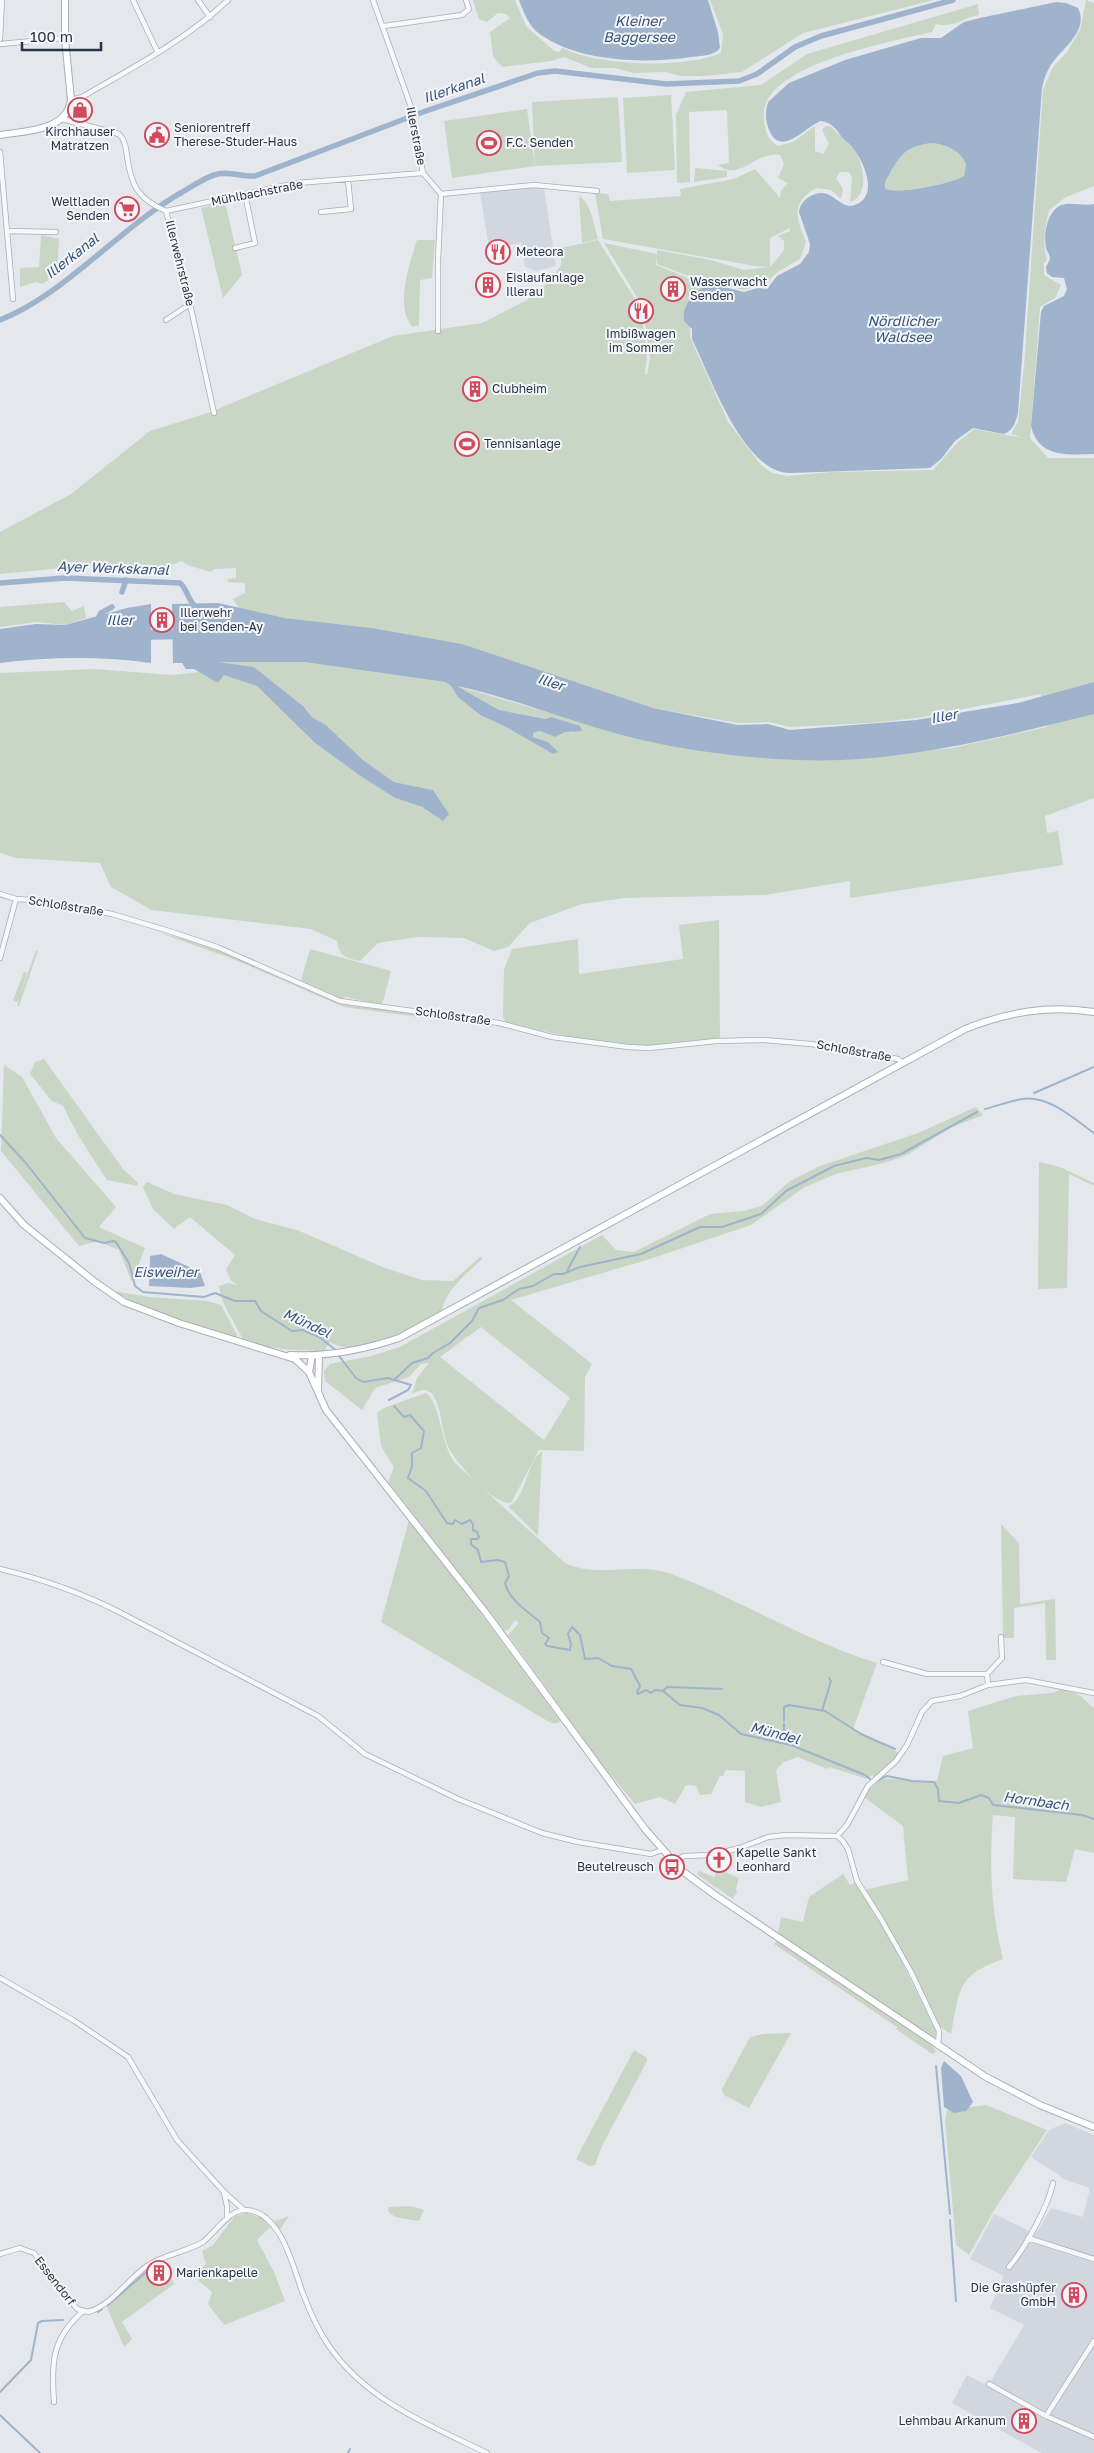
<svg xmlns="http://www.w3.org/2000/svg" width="1094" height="2453" font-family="'Golos Text',sans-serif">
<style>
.built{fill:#d2d6de}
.green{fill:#c9d6c5;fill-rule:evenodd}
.water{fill:#9fb4cc;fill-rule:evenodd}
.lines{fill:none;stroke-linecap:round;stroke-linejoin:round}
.stream{stroke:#9fb4cc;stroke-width:2}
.canal{stroke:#9fb4cc;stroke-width:5.5}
.river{stroke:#9fb4cc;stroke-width:10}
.minor-casing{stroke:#a9aeb7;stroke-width:6}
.secondary-casing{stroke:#a9aeb7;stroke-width:8}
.minor{stroke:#f7f8fa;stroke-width:4.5}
.secondary{stroke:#fff;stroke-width:6}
.labels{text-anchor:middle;stroke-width:4;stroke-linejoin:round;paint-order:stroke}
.poi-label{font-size:12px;fill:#2b3445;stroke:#f4f6f9;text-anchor:start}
.street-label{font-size:12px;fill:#2b3445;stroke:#f4f6f9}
.water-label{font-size:14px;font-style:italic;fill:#34527a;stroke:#f4f6f9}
</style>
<rect width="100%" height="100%" fill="#e4e7ec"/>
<path class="built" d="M521,188H544L556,266L536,271L525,267L521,243L489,248L480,193Z
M1065,2123L1094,2135V2453H1042L952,2403L967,2375L988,2386L1024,2325L990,2308L1004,2276L970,2259L994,2214L1036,2234L1051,2208L1083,2217L1090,2188L1066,2180L1031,2157L1049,2130Z"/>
<path class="green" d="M473,0H515L526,26L554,51L559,52L562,48C599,66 684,69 721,53L723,34L710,0H934L803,33L742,72L705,76H681L666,72L634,73L614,68H591L564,57L551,61L502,67L493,56L490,32L510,18L506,14L498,13L487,22L479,19Z
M1086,0L1094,3V186L1066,197L1049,210C1045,227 1042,243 1047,260L1044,263V275L1061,285L1055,298L1040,307L1030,438L1048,458H1094V798L1045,816L1047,833L1058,831L1063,865L850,898V881L765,895L624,898L582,904L530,923L508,947L494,951L464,938L417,937L378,943L360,961C346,958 339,956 337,941L311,929L152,910L111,887L100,863L17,858L0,853V673L94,669L172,675L200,672L218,683L224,674L257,686L315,743L359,775L395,798L422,807L443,821L433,790L394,782L363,760L326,725L312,717L303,706L254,667L212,662H304L445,682L451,686L458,697L480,715L506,727L553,754L548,742L533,737V733L540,731L555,737L565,731L574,733L547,719L499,710L457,686L646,741L780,759L859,758L952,748L1047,727L1041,694L917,718L870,723L790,727L769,722L738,723L653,708L415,636L372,628L285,618L239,608L233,599L245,593V583L227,582L228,579L236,578V568L214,569L211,572L190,566L181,561C156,575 107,565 78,567C52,568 26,572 0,574V532L71,494L150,431L208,413L393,336L482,323L527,300L550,281L561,265V248L598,240L640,307L647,356L645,374L647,375L650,358L643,307L604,243L657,254L656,265L695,281L694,278L657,264V250L711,260L744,270L769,267L755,266L603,239L595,193L608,194L610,201L681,196L680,189L734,179L755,169L780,198L781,190L788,183L778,178L784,164L780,155C757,150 739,183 718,165L729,163L727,110L689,112L690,182L677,183L676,115L686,92L761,85L807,54L978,4L979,15C961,18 956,28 936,24L932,32C894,41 759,65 764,117C765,130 766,139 778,146L793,142L815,126V151L823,154L829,144L822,130L825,126H830C838,134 848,142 855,151C864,166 870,195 850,202L852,178L849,172H840L836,178L843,189L841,199L831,190L816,188C790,204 796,216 806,242L800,259L779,271L763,285L743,290L710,280L707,281H712L702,287L689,300L690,337L728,422L761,465L772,473L787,476L832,472L933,470L957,443L974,429L1024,438L1011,434L1018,422L1024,366L1043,90L1053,67L1067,52L1080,30ZM790,228V231L778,236L784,241V250L770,267V238Z
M671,95L675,170L627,173L623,98Z
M618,97L622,162L535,166L452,178L444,121L527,109L535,166L532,102Z
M930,143C946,144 960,150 966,164L964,176C954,183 894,196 885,188C884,181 887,179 890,173C902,152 906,148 930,143Z
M695,168L727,171V177L694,182Z
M579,196C592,205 594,225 598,239L582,243Z
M225,202L242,275L223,298L201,208Z
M41,235L59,239L57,275L42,284L36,282L20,287V268L39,267Z
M417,240H435L432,278L420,280L419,325L412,327C410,323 406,317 405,312C401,289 410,262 417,240Z
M64,602L72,611L84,606L86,618L65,625L37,622L0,627V607Z
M719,920L720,1039C696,1042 672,1046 647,1046C600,1045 553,1033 507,1023L503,1017L504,970L512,949L578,939L579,974L683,959L679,925Z
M160,933L200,943L234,957L341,1004L488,1023L493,1027L344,1007L233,959Z
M310,949L391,971L382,1005L345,997L342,999L301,980Z
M36,950L38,951L19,1006L17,1005L19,999L17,1002L13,1000L24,972L27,973L20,995Z
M44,1059L123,1169L138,1183L137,1186L107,1180L78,1135L63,1106L52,1101L30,1074L35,1062Z
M4,1065L22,1077L56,1138L116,1207L99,1227L145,1248L132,1282L119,1250L98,1241L79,1246L1,1151Z
M976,1107L983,1115L950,1128L907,1155L884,1163L836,1174L805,1187L751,1225L653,1258L511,1300L592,1364L585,1377L584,1451L539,1450L511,1503C493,1505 453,1460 447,1444C442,1432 441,1400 430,1392C424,1388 418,1391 412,1394L417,1378L429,1363L421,1364L409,1377L375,1388L362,1410L325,1381L324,1371L330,1364L371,1356L400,1347L602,1235L616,1250L634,1252L710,1214L743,1211L762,1206L790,1181L820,1166L918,1133ZM481,1327L570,1398L544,1440L440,1357Z
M1039,1162L1060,1167L1094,1183V1186L1069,1174L1067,1288L1038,1289Z
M147,1182L174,1194L227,1205L255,1219L297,1230L385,1268L422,1280L453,1281L480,1257L483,1258C469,1272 444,1291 442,1311C415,1326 359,1361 330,1342L324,1351L290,1350L267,1347L243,1340C235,1322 221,1305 219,1286L228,1283L238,1285L231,1281L226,1269L235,1255L190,1217L174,1229L153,1209L143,1187Z
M113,1291L150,1297L207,1301L221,1305L237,1335L236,1339L141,1306Z
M426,1393C441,1403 440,1444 455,1463L565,1563C598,1579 637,1561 671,1574C741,1600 806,1641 877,1663L853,1729L899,1753L894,1760L874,1777L872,1775L867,1779L829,1767L827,1769L798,1757L784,1762L776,1770L781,1802L761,1807L745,1802V1771L726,1770L723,1776H720L711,1794L700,1795L696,1786L686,1785L675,1804L660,1797L635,1804L601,1763L508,1635L519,1623L515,1620L509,1629L505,1631L388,1482L394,1467L381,1446L377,1413L384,1408Z
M542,1451L538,1536L508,1506C526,1501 526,1462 542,1451Z
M409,1520L494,1631L560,1721L558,1723H551L381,1622Z
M1001,1524L1019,1543L1020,1604L1055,1599L1056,1660H1046L1045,1603L1014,1608V1638H1003Z
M1063,1689L1078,1694L1094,1708V1853L1075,1849L1066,1882L1013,1879L1015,1817L993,1815C989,1865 991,1911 1003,1959C955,1976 960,1991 951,2034L939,2026L864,1890L908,1880L903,1826L864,1797C879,1774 885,1778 910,1781C919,1783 928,1781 937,1781L943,1756L973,1748L968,1711L1016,1696L1052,1693Z
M718,1869L739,1878L736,1889L737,1892L733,1899L697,1874L699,1871L714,1877Z
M843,1874L850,1885L855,1882L894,1946L936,2031L935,2037L932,2038L778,1933L781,1917L803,1922L809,1897Z
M776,1942H780L932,2045L936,2052L932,2054L929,2052L896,2029L897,2027L774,1944Z
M791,2033L749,2108L724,2095L722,2089L750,2037L763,2034Z
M634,2050L647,2058V2061L602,2146L595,2165L589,2166L576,2159Z
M986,2105L1047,2130L993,2212L969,2255L956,2245L945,2120L947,2110Z
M411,2206L424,2210L419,2221L395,2217L388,2211L389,2207Z
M247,2213L261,2218L270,2227L257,2240L274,2272L285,2301L224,2325L208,2304L212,2292L199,2281L196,2273L206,2264L202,2251L213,2245L235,2216Z
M289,2216L279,2231L275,2221Z
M152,2266L159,2279L169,2274L174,2284L122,2322L132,2339L124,2347L106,2305Z"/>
<path class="water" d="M519,0H708L718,32L720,48C714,56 701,56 691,57C646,64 580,62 541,35C529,27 524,13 519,0Z
M1056,2L1066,3L1078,8C1089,30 1064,47 1053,62C1047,70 1044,79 1042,88L1018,413C1016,421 1013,431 1004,434L973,428L955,441L941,459L930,468L790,473C743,473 710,375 692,339V329L684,321C682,303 695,293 708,283L744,292L758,288L767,289L777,276L800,264L809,252L810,244L799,212C800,205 803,201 809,197C832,183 838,211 855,205C882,195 861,154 847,142C837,134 836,123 821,121C806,126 782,157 770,132C765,122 765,112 768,102L789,83L845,60L921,38H941L964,22L980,18ZM930,143C946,144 960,150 966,164L964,176C954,183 894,196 885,188C884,181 887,179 890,173C902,152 906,148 930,143Z
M1094,204V454C1069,455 1038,458 1031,426L1041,312L1044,306L1064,296L1067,289L1064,278L1052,277L1047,273L1046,267L1050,259C1050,254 1047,252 1046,248C1043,233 1048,206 1066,204C1075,203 1085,206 1094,204Z
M218,603L285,618L372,628L462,644L653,708L738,725L768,724L790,730L916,720L1018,703L1094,682V714C1017,733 940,753 860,759C795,764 709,755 646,741C582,727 521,700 457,686L499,710L546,719L551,717L580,726L582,731L565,732L555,737L540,731L533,733V737L548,742L558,752L553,754L506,727L480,715L458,697L451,686L445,682L304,662H218L254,667L303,706L312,717L326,725L363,760L394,782L433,790L449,814L443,821L422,807L395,798L359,775L315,743L257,686L224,675L218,683L194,669H186L182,663H173L172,604Z
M151,604V663C102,656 49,657 0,663V629L36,624L65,625L127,608Z
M161,1254L200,1272L205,1286L191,1288L149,1286L150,1256Z
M944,2061L961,2076L973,2102L966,2111L954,2113L944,2107L941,2068Z"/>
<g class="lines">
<path class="stream" d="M1034,1093L1094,1067
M985,1109C997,1106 1010,1101 1022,1099C1049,1095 1074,1119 1094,1133
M0,1135L25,1162L85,1238L104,1243L113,1241L116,1242L129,1263L135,1286L143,1292L204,1297L215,1293L235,1301H255L261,1311L292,1331L303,1330L319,1337L337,1351
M567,1271L580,1247
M339,1356L356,1378L363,1382L388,1378L411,1385L408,1390L389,1400
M395,1379L412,1363L428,1358L433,1353L450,1343L472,1321L479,1308L503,1300L519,1289L533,1286L554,1274H563L580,1267L641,1254L700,1227H722L761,1214L786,1191L834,1166L866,1158L879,1160L901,1154L977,1112
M394,1406L404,1417L410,1415L424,1431L421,1448L412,1453V1466L408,1478L426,1491L447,1523L453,1524L455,1520L462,1524L470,1520L473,1524V1530L477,1532L479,1537L477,1539H471V1544L478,1550L481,1562L497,1560L505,1562L509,1576L505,1583C509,1600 527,1611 540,1622L542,1633L549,1638L545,1644L547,1646L570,1650L571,1644L568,1634L572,1627L580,1635L585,1659L598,1658L612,1666L631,1669L640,1686L637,1692L638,1694L646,1690L651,1693L655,1690L663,1691L680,1705L702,1708L719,1715L741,1734L791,1745L865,1775L870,1779
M663,1691L667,1687L722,1689
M822,1711L831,1681L829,1678
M784,1721V1707L789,1705L825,1711L861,1734L895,1749
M779,1743L784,1735V1724
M876,1781L887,1776L912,1781L934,1782L938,1789L939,1801L959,1803L981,1795L989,1798L993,1805L1082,1815L1094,1819
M936,2066L950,2214
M950,2220L956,2301
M108,2305L151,2268
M98,2312L102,2309
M0,2392L31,2360L38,2323L42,2321L63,2320
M0,2415L40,2453
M348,2453L350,2449"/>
<path class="canal" d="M0,320C67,293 120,227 184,191C193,186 204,178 214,175C227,170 242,177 255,176L423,112L538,73L555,71L666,84L739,81L757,74L795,47L821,36L953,0
M0,583L65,578L180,583C188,590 188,601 196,607
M122,592L126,580
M96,622L101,613L112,607"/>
<path class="river" d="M138,635L186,634"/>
<defs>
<path id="minor" d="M133,0L158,53
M198,0L210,17
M373,0L411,107L423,173L441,194L438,260V331
M384,26L462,15L469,9L466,0
M0,39L2,0
M0,44L65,38
M71,100L82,97C132,68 186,40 228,0
M67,112L84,122
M62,119L119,134C125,140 126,148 127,156C131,186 138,199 166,211L190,304L214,413
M0,152L13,299
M441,194L534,185L597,191
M166,211L297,183L423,173
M321,212L351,209L348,180
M7,231L56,232
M235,248L255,243L245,194
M166,320L190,304
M0,894L16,899L35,900L112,914L169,931L217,947L340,1001L499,1023L552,1037L628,1047L649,1048L716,1041L764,1040L811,1044L898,1059L903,1063
M0,958L16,899
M0,1569C43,1579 84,1594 123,1614L318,1716L365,1754L458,1799L542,1833L578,1842L651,1854L662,1850
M883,1662L927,1674H987
M988,1685L987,1674L1002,1658L1001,1637
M837,1836L847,1825L868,1786L896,1761L907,1745L922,1712L932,1701L960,1696L988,1685L1026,1680L1094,1693
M673,1862L684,1856L710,1855L740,1848L768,1837L786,1835L837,1836L842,1840L848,1849L857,1881L881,1919L911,1972L939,2031L938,2046
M0,1978L73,2020L128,2057L177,2140L224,2192L244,2210
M224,2193L227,2206V2219
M1028,2238L1094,2259
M0,2254L20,2248L34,2253L77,2309L88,2312C111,2306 128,2279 147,2266C165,2254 189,2251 203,2242C215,2233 228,2211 244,2210C280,2209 293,2266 302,2291C309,2310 318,2330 329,2346C367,2401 429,2425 487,2453
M1009,2267C1025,2248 1048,2207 1053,2183
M989,2384L1046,2416L1094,2437
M54,2402C51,2363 52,2339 82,2312
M1046,2416L1094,2341"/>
<path id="secondary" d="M0,135C25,131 67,131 71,100L65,38V0
M0,1198L24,1225L95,1282L124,1302L179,1323L295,1359L309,1372L326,1410L486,1613L645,1829L681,1870L715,1895L986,2077L1040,2105L1094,2127
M290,1355C328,1357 363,1350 399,1338L965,1029C1008,1012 1048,1005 1094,1012
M309,1372L312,1356
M318,1392L319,1356"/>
</defs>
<use href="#minor" class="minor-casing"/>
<use href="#secondary" class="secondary-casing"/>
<use href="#minor" class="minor"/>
<use href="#secondary" class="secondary"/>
</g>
<defs>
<symbol id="shop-ring" viewBox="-11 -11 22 22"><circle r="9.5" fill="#f4f6f9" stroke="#d1495b" stroke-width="1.5"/><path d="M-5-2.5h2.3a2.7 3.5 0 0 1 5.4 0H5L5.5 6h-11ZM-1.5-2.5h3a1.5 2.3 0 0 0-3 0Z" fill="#d1495b"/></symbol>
<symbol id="civic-ring" viewBox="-11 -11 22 22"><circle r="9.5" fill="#f4f6f9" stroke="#d1495b" stroke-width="1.5"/><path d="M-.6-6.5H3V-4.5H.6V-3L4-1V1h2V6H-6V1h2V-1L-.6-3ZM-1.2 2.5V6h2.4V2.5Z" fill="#d1495b"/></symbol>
<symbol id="stadium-ring" viewBox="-11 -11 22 22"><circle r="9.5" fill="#f4f6f9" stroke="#d1495b" stroke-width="1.5"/><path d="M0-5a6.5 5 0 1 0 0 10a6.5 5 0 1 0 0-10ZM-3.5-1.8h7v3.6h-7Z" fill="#d1495b"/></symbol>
<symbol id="supermarket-ring" viewBox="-11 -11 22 22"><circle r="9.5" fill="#f4f6f9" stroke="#d1495b" stroke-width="1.5"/><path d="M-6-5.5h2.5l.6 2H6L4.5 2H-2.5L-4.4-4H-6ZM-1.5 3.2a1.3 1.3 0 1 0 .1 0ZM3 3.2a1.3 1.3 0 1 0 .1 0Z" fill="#d1495b"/></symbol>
<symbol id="restaurant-ring" viewBox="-11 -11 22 22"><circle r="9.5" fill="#f4f6f9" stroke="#d1495b" stroke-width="1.5"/><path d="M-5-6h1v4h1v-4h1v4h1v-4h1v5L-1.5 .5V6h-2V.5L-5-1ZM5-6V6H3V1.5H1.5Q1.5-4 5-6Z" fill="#d1495b"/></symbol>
<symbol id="building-ring" viewBox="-11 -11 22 22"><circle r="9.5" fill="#f4f6f9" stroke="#d1495b" stroke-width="1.5"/><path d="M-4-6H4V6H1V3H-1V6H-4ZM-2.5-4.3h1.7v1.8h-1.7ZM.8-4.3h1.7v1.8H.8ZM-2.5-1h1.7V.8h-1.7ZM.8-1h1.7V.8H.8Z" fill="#d1495b"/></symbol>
<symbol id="church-ring" viewBox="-11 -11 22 22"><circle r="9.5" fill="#f4f6f9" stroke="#d1495b" stroke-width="1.5"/><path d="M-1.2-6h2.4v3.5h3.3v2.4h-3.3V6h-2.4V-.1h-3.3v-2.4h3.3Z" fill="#d1495b"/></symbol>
<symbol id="bus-ring" viewBox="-11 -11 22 22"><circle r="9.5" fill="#f4f6f9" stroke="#d1495b" stroke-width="1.5"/><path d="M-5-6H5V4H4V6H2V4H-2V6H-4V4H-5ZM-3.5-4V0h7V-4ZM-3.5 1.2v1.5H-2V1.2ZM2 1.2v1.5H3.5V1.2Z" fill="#d1495b"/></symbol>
</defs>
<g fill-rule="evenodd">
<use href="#shop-ring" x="66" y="96" width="28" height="28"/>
<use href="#civic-ring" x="143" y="121" width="28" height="28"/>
<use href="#stadium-ring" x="475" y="129" width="28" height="28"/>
<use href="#supermarket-ring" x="113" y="195" width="28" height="28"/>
<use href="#restaurant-ring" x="484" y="238" width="28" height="28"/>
<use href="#building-ring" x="474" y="271" width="28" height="28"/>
<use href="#building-ring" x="659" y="275" width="28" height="28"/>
<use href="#restaurant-ring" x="627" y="297" width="28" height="28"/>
<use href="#building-ring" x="461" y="375" width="28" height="28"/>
<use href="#stadium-ring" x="453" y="430" width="28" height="28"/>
<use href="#building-ring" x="148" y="606" width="28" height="28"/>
<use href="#church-ring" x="705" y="1846" width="28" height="28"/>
<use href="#bus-ring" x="658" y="1853" width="28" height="28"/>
<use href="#building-ring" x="145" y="2259" width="28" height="28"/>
<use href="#building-ring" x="1060" y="2281" width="28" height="28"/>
<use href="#building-ring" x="1010" y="2407" width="28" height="28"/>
</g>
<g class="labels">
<g class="poi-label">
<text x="174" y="132">Seniorentreff<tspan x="174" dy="14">Therese-Studer-Haus</tspan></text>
<text x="80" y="136" text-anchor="middle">Kirchhauser<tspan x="80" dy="14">Matratzen</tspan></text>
<text x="506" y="147">F.C. Senden</text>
<text x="110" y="206" text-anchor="end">Weltladen<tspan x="110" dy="14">Senden</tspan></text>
<text x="516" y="256">Meteora</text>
<text x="506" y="282">Eislaufanlage<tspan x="506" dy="14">Illerau</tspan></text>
<text x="690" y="286">Wasserwacht<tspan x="690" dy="14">Senden</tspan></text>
<text x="641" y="338" text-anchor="middle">Imbißwagen<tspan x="641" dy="14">im Sommer</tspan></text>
<text x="492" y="393">Clubheim</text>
<text x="484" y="448">Tennisanlage</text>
<text x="180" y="617">Illerwehr<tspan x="180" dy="14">bei Senden-Ay</tspan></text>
<text x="736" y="1857">Kapelle Sankt<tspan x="736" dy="14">Leonhard</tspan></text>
<text x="654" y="1871" text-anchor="end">Beutelreusch</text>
<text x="176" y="2277">Marienkapelle</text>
<text x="1056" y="2292" text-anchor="end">Die Grashüpfer<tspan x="1056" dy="14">GmbH</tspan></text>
<text x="1006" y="2425" text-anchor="end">Lehmbau Arkanum</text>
</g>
<g class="street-label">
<text transform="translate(416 136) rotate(79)" y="4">Illerstraße</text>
<text transform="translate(257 193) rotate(-11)" y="4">Mühlbachstraße</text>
<text transform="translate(180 263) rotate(76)" y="4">Illerwehrstraße</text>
<text transform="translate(66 906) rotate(9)" y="4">Schloßstraße</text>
<text transform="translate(453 1016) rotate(8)" y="4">Schloßstraße</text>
<text transform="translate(854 1051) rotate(10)" y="4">Schloßstraße</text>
<text transform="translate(55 2281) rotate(52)" y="4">Essendorf</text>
</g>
<g class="water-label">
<text x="639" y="26">Kleiner<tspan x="639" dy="16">Baggersee</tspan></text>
<text transform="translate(454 88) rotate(-19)" y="5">Illerkanal</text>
<text transform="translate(72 256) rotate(-38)" y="5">Illerkanal</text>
<text x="903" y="326">Nördlicher<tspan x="903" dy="16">Waldsee</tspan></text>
<text transform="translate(113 568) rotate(2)" y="5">Ayer Werkskanal</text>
<text x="120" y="625">Iller</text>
<text transform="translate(551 682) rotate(18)" y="5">Iller</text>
<text transform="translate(944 716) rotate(-11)" y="5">Iller</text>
<text x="166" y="1277">Eisweiher</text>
<text transform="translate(307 1323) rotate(25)" y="5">Mündel</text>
<text transform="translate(775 1733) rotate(15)" y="5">Mündel</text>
<text transform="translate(1036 1801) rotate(8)" y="5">Hornbach</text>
</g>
</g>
<path d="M22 42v8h79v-8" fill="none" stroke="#2b3445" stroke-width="2.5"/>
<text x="30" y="42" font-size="15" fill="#2b3445" stroke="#f4f6f9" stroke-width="4" paint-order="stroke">100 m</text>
</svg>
